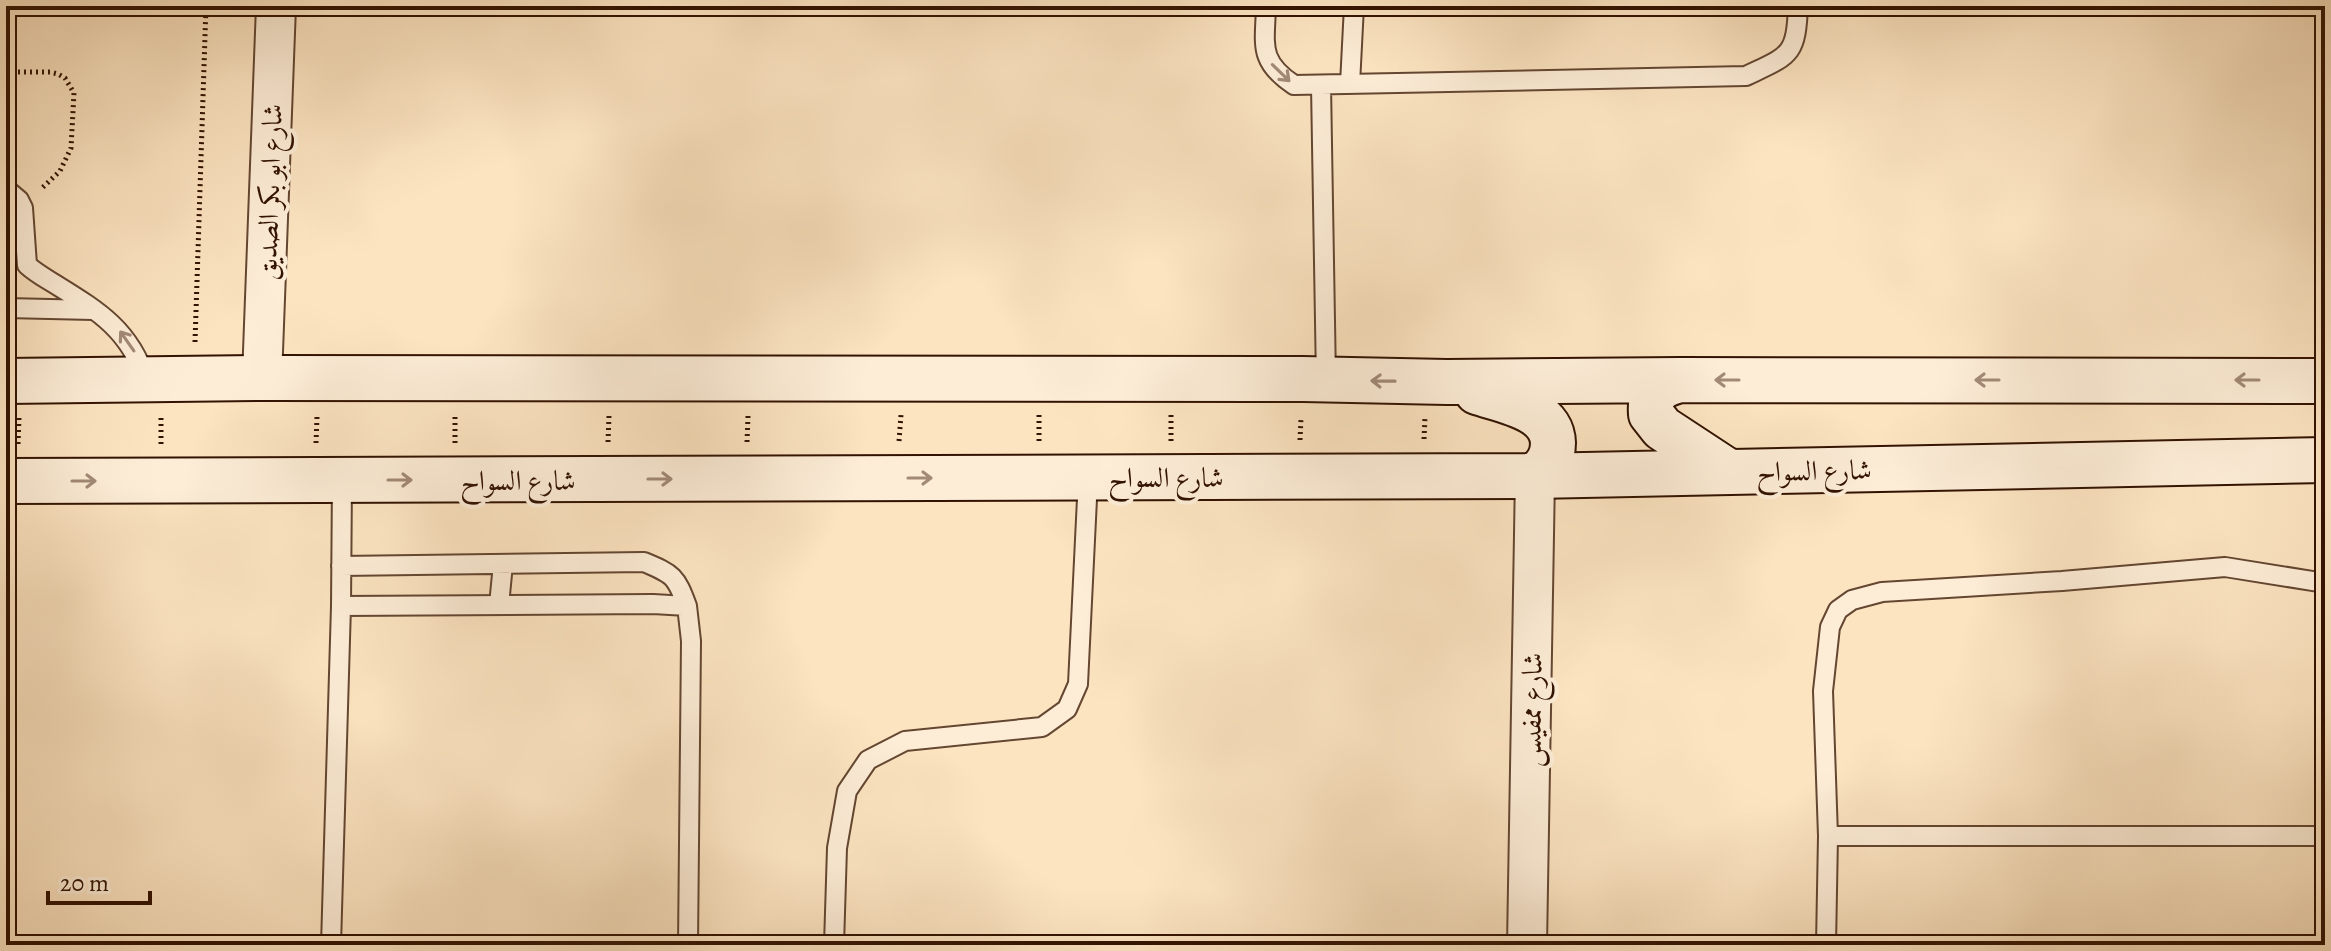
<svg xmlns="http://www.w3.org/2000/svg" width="2331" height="951" font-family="Alegreya,Amiri,serif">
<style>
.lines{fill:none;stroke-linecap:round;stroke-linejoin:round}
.lane-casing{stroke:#644631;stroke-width:22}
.street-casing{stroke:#644631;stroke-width:42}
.secondary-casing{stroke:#321201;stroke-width:48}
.path{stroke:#321201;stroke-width:5;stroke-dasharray:2 4;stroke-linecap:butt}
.lane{stroke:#fdedd7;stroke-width:18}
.street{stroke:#fdedd7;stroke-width:38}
.secondary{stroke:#fdedd7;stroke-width:44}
.oneway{stroke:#a28a77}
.labels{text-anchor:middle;stroke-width:8;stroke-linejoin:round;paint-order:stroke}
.street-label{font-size:28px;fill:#321201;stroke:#fdedd7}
</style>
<rect width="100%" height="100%" fill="#fce4c1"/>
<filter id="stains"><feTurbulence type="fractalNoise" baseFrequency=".0025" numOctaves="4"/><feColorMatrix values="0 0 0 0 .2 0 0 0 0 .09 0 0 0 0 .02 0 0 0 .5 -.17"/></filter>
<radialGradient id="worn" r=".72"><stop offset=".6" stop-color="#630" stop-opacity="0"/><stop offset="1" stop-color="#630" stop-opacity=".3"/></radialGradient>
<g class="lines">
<defs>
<path id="lane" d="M1266,6C1265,45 1258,61 1294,85L1746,76C1790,55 1796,56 1798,6
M1350,84L1354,6
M1321,85L1326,380
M6,189L19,200L23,208L27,265C37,274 47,279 58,286C100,312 130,331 146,380
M6,308L93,310
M341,566L644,562C673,574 676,576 687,606
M499,605L503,564
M341,606L653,604L687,606L691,641L688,945
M1828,836H2325
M331,945L341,606L342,480
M834,945L837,848L847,791L868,760L905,741L1042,727L1067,709L1078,684L1088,478
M1826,945L1828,836L1823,691L1830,627L1838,610L1852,600L1882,592L2062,581L2225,567L2325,583"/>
<path id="street" d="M262,378L276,6
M1527,945L1535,476"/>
<path id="secondary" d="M1681,380C1661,385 1649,391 1651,414L1662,428L1729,472
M6,381L262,378L1303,379L1447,382L1681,380L2325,381
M1477,392C1503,401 1552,408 1553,443C1553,458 1546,467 1535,476
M6,481L1535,476L2325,460"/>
</defs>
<use href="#lane" class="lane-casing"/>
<use href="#street" class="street-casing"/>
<use href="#secondary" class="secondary-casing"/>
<path class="path" d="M6,72H50L58,74L65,78L74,93L71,148L60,171L41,189
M6,72L13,6
M195,342L206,6
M1039,415V441
M1171,415V441
M161,418V444
M1424,439L1425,417
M1300,440L1301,418
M899,441L901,415
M608,442L609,416
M747,442L748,416
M316,443L317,417
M455,443V417
M18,444L19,418"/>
<use href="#lane" class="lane"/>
<use href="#street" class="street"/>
<use href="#secondary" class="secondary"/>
</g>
<defs><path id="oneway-shaft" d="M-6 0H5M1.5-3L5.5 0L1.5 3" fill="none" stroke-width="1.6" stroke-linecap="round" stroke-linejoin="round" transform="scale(2)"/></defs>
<g class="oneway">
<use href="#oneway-shaft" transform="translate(1281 73) rotate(44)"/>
<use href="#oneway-shaft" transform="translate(127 341) rotate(-125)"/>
<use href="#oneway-shaft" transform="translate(1727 380) rotate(-180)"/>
<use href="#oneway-shaft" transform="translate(1987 380) rotate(-180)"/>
<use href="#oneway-shaft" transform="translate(2247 380) rotate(-180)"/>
<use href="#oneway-shaft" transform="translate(1383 381) rotate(-179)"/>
<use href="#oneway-shaft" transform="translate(920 478)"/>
<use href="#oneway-shaft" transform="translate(660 479)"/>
<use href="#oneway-shaft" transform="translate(400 480)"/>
<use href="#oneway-shaft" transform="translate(84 481)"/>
</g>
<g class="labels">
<g class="street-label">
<text transform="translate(269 192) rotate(-88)" y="10">شارع ابو بكر الصديق</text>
<text transform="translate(1814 470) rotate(-1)" y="10">شارع السواح</text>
<text x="1166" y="487">شارع السواح</text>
<text x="518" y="490">شارع السواح</text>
<text transform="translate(1531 710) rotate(-89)" y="10">شارع ممفيس</text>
</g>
</g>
<rect width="2331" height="951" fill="none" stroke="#fce4c1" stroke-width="32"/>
<rect x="8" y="8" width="2315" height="935" fill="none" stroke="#321201" stroke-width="4"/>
<rect x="16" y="16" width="2299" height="919" fill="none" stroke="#321201" stroke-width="2"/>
<path d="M48 891v12h102v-12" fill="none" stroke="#321201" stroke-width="4"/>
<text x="60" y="891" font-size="24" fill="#321201" stroke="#fdedd7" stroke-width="6" paint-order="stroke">20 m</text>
<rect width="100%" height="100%" filter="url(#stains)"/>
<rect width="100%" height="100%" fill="url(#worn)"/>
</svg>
